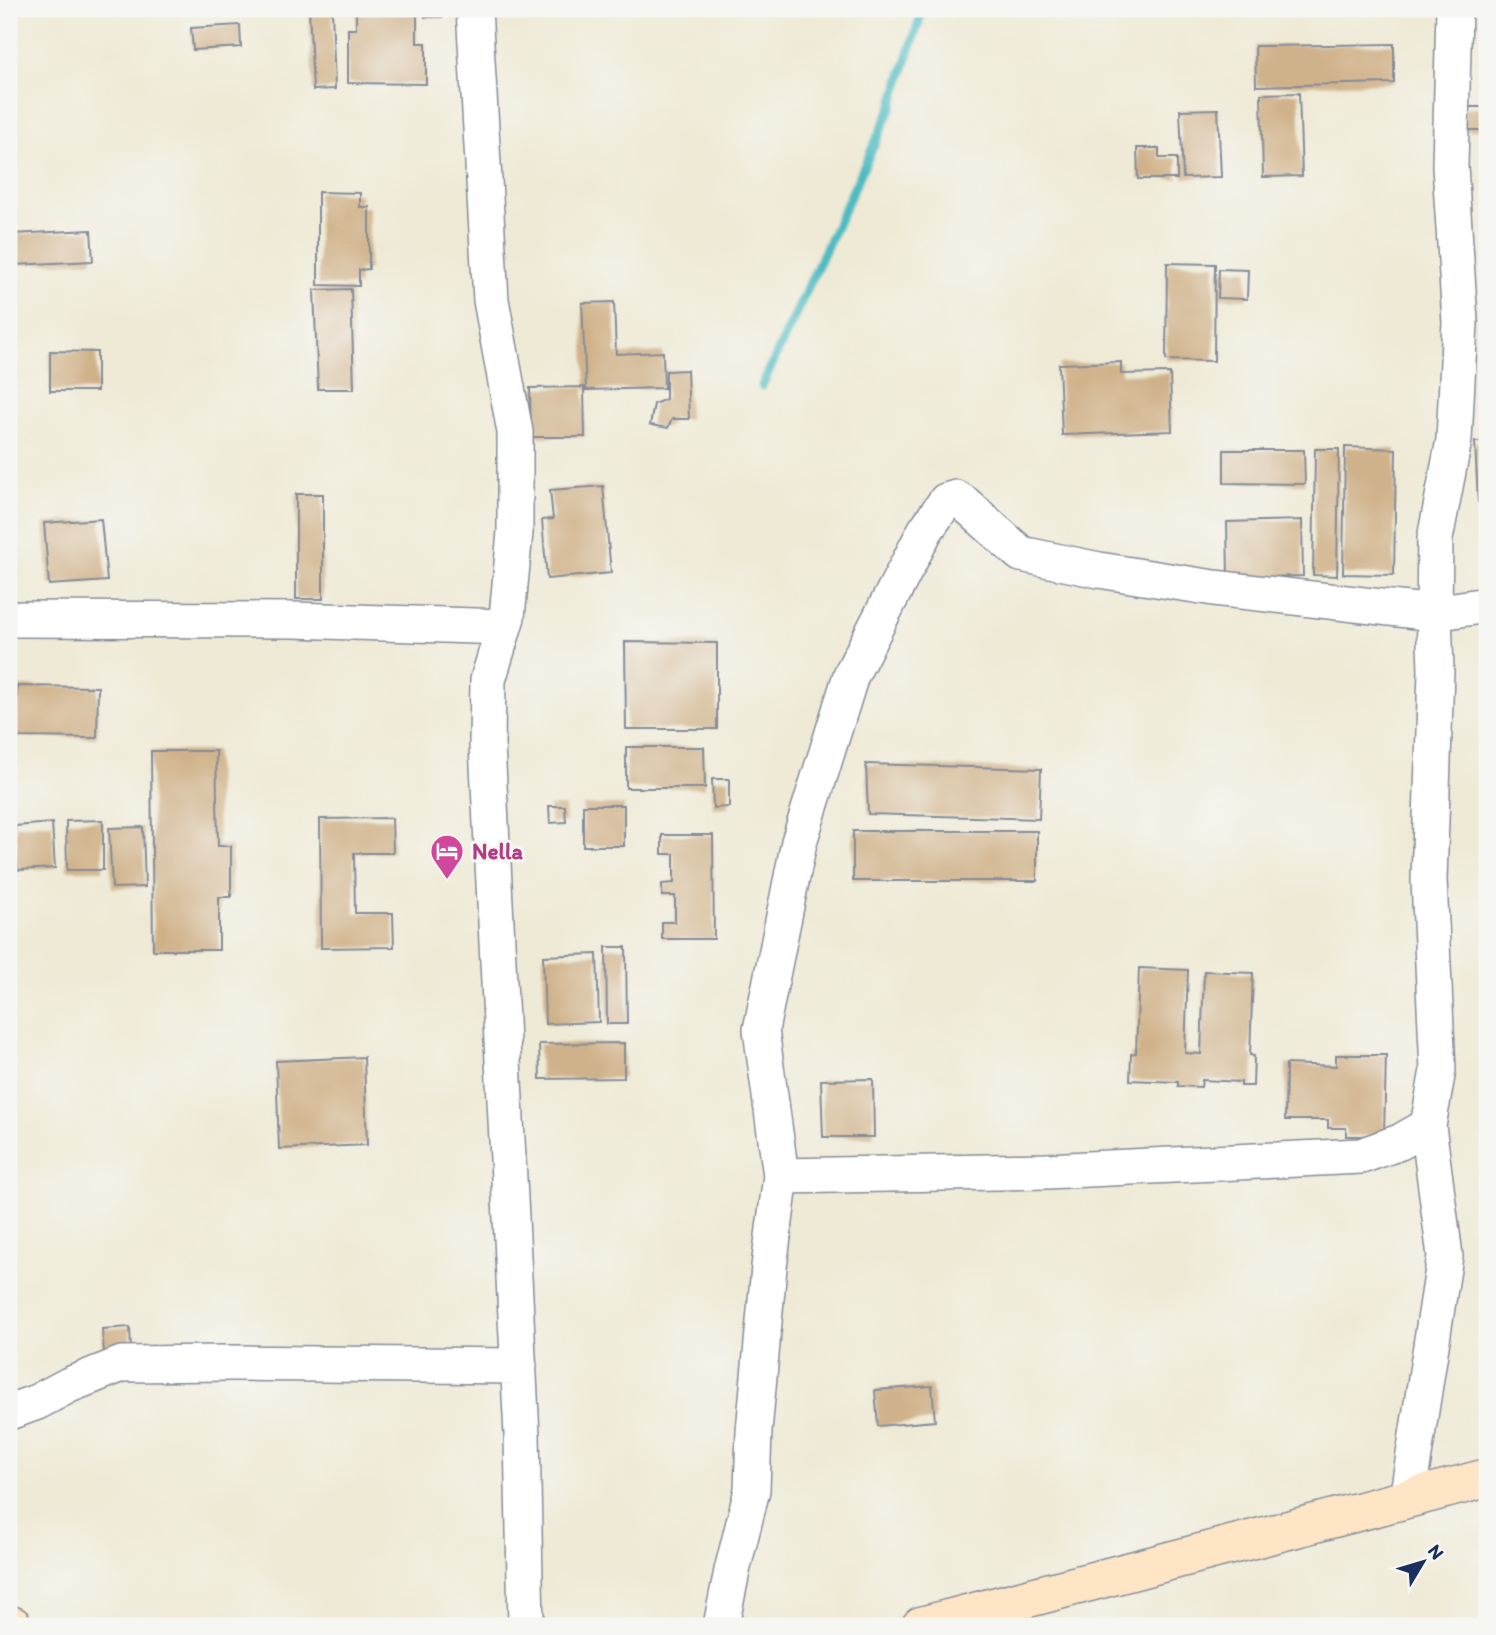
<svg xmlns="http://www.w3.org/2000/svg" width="1496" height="1635" font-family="Itim,sans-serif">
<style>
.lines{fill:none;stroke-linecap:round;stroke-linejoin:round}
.stream{stroke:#4ebcc2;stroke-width:9}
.building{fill:#d0b28a}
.minor-casing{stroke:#858c9a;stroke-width:38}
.secondary-casing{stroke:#858c9a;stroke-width:41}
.minor{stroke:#fff;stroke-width:35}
.secondary{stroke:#fde5c5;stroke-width:38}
.labels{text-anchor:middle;stroke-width:6;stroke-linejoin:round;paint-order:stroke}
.hotel-label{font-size:23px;font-weight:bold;fill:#b23c85;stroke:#f6f6f2;text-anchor:start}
</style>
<rect width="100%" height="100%" fill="#f6f6f2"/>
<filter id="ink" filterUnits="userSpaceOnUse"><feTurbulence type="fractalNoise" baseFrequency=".0143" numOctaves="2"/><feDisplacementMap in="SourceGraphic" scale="14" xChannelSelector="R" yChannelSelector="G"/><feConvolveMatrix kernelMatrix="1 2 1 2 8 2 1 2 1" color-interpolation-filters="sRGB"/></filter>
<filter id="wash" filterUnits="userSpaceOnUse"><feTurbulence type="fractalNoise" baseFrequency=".00686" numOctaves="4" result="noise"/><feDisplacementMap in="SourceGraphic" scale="28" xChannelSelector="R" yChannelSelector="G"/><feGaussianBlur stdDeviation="1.57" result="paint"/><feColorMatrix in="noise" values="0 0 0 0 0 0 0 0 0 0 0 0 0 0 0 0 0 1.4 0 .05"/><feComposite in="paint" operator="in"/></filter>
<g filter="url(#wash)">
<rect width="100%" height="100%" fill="#efead6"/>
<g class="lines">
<path class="stream" d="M762,386L892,106L923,9"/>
</g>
<g id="blocks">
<path class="building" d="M309,9H332L335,89L313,90Z
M356,9H417V43H426V84L348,83V29H356Z
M425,9H443V17H425Z
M240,25L241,47L193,50L191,28Z
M1394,44V83L1256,86L1255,46Z
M1299,93L1302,176L1263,177L1261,94Z
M1462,107H1487V130H1462Z
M1218,109L1221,177L1183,178L1180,110Z
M1137,148H1159V158H1177V179H1138Z
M318,192L360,193V207H369V269L359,270V286L318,285Z
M91,230L93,261L14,265L12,234Z
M1167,263L1215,264L1214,361L1166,360Z
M1219,269L1248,270L1247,299L1218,298Z
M351,289L354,389H318L314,290Z
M614,302L616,354L663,352L664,388L586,390L582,303Z
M50,351L97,352V391H50Z
M1121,362V374L1170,373L1172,431L1062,435L1059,364Z
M687,370L689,419H672L668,428L650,425L654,404L666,399V371Z
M584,387L585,437H531L530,388Z
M1475,442H1487V502H1478Z
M1345,447L1396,449L1394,575L1343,574Z
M1315,449H1339L1337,576L1313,575Z
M1224,450H1304L1305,484L1224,483Z
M603,486L611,573L547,579L542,520L553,519L550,490Z
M296,494H323V599H296Z
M101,519L107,581L49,585L44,523Z
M1302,520L1303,576L1228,578L1227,522Z
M625,642L717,643V729H626Z
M17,686L98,687L97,738L16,737Z
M626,747H704L705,788H626Z
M151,751H216L218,846H231V897H219V950H153Z
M866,764L1041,769L1039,819L868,814Z
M712,779H729V807L713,808Z
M583,805H624V846H583Z
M549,806H565L566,822L550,823Z
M392,818L393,853H354L355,913H393L394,947L321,948L320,819Z
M103,820V870H67L66,821Z
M52,823L55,868L18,870L15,826Z
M143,827L145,887L112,888L109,828Z
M853,831H1037V881H853Z
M662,835H713L714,939H662V922H675V896H662V884L674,883V854H662Z
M606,947H626L627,1024H607Z
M597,954L599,1022L545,1024L543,956Z
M1139,968L1188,970L1185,1053L1201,1054L1204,971L1253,973L1250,1055L1254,1056L1253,1086H1241V1082L1202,1080L1201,1087L1178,1086V1082L1130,1080L1131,1054L1136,1053Z
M624,1043V1078L540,1079L539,1044Z
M1336,1055H1386L1384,1136H1346V1128H1328V1120H1285L1286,1064L1336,1066Z
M364,1057L367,1145L279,1149L276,1061Z
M873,1079L874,1137H823L821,1080Z
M130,1327L131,1352L104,1353L102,1329Z
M932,1386L935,1421L878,1426L875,1390Z"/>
</g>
</g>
<g filter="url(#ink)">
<use href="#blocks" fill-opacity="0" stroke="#858c9a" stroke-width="2"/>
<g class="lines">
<defs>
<path id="minor" d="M474,9L491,300L515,432V532L507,617L488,680L487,745L522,1435L526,1626
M9,619L294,620L504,627
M781,1176L1046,1171L1361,1156L1400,1142L1428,1126L1438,1070L1429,880L1436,671L1434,613L1435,539L1454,440L1460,322L1450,166L1454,9
M9,1412L37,1402L69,1385L122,1364L233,1363L519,1366
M1407,1500L1445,1256L1428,1126
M721,1626L732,1571L752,1490L754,1431L769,1267L781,1176L761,1030L799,842L851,675L925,531L946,501L956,498L964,503L1021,554L1099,570L1214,588L1434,613L1487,605"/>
<path id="secondary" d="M9,1625L13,1626
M921,1626L1487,1478"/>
</defs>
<use href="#minor" class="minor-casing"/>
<use href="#secondary" class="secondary-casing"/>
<use href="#minor" class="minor"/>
<use href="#secondary" class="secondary"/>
</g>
</g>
<defs>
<symbol id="hotel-pin" viewBox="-11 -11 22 30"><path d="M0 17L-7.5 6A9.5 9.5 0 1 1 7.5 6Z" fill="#d1479c" stroke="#f6f6f2"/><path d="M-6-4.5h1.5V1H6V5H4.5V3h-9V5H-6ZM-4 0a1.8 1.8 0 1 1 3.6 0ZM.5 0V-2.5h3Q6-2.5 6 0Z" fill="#fff"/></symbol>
</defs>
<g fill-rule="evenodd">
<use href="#hotel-pin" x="428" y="832" width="38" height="52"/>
</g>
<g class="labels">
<g class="hotel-label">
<text x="472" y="859">Nella</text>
</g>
</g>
<rect width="1496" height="1635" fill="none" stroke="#f6f6f2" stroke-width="35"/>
<g transform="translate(1423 1562) rotate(52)" stroke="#f6f6f2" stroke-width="5" paint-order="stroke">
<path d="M0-5L12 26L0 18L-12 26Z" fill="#1b2f5e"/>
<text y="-10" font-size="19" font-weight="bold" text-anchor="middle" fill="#1b2f5e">N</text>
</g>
</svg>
